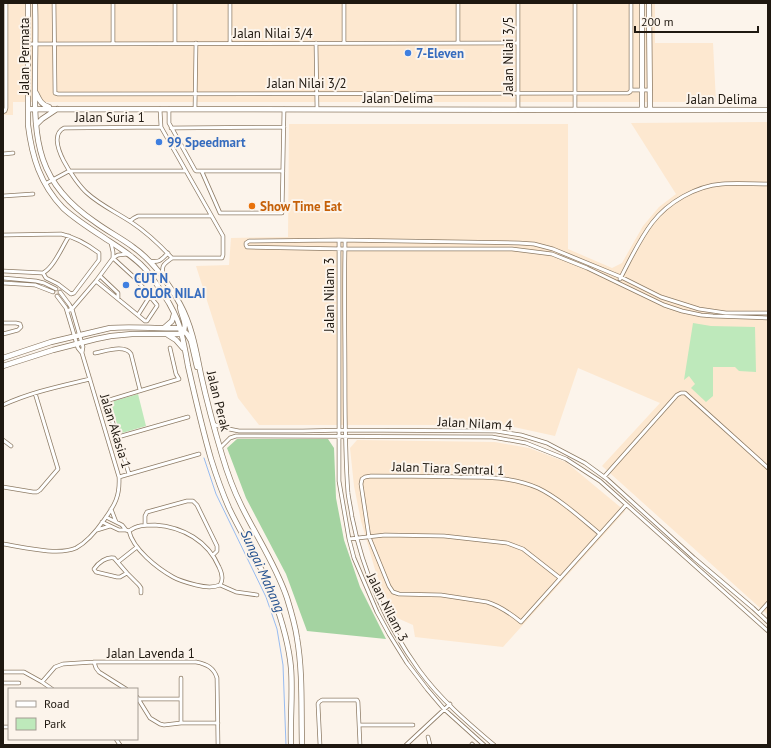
<svg xmlns="http://www.w3.org/2000/svg" width="771" height="748" font-family="'PT Sans',sans-serif">
<style>
.built{fill:#fde8d0}
.green{fill:#bee9bb}
.forest{fill:#a4d3a1}
.lines{fill:none;stroke-linecap:round;stroke-linejoin:round}
.stream{stroke:#98bcf1;stroke-width:1}
.street-casing{stroke:#8e7c66;stroke-width:4.5}
.secondary-casing{stroke:#8e7c66;stroke-width:6}
.street{stroke:#fff;stroke-width:3}
.secondary{stroke:#fff;stroke-width:4.5}
.shop-dot{fill:#3f7fe0;stroke:#fcf4eb;stroke-width:1.5}
.food-dot{fill:#e8710a;stroke:#fcf4eb;stroke-width:1.5}
.labels{text-anchor:middle;stroke-width:4;stroke-linejoin:round;paint-order:stroke}
.street-label{font-size:13px;fill:#1f1810;stroke:#fcf4eb}
.shop-label{font-size:13px;font-weight:bold;fill:#366cbe;stroke:#fcf4eb;text-anchor:start}
.food-label{font-size:13px;font-weight:bold;fill:#c56008;stroke:#fcf4eb;text-anchor:start}
.water-label{font-size:14px;font-style:italic;fill:#23508e;stroke:#fcf4eb}
</style>
<rect width="100%" height="100%" fill="#fcf4eb"/>
<path class="built" d="M3,3H655V43H713L716,102H13V115H3Z
M768,122V615L602,466L660,403L578,368L555,436L504,425H259L238,398L196,266L229,265L231,238L288,237L289,124H568V249L612,268L622,263L643,226L659,207L676,194L631,123Z
M357,440L495,442L529,448L566,462L625,511L503,647L415,637L413,625L395,617L376,573L361,521L354,486L350,448Z"/>
<path class="green" d="M693,323L711,326L755,327L756,372L739,371L735,367H713V396L706,402L691,388L695,384L689,376L684,380Z
M138,394L146,426L122,433L119,431L112,406L114,401Z"/>
<path class="forest" d="M237,439H328L334,448L336,498L344,540L360,587L386,639L307,631L286,574L246,498L227,448Z"/>
<g class="lines">
<path class="stream" d="M204,458L216,494L266,597L277,629L283,665L286,745"/>
<defs>
<path id="street" d="M54,3L55,91V93L58,94L628,93L630,92L631,90
M113,3V43
M175,3V43
M230,3V43
M344,3V43
M518,3V110
M575,3V110
M631,3V90
M316,43L317,109
M458,43V3
M28,44L518,43
M631,90H650
M160,109L161,127L223,236V255L222,258H172C160,245 146,232 131,222C116,212 100,205 87,193C76,183 43,138 64,128L161,127
M169,109V123L195,170L196,171H283
M195,109L196,43
M3,112L5,111L6,108V3
M171,128L284,127
M3,154L13,153
M202,172L220,213H282L284,109
M45,184L69,171H185
M3,196L33,194
M130,221L134,218L138,216H211
M3,235L61,234C75,237 87,244 99,253V260L74,293L71,294L58,284L46,278L43,273C54,267 62,247 69,236
M339,240L249,241L246,243V245L247,247L345,249V241
M111,243L113,252V258
M150,261C159,263 161,260 168,253
M3,271L43,273
M100,276L118,293V299
M163,276C161,265 164,264 172,258
M3,278L36,281L44,283L56,289
M620,279C630,260 639,240 652,223C668,202 696,186 722,184C737,183 753,184 768,184
M96,281L145,321H147L157,306V305L136,279L113,258
M3,283L35,285L53,292
M60,292L69,304L72,309L83,347L82,353
M67,311L72,309L96,281L113,258L118,255L128,254
M138,315L150,296
M3,323H16L20,324L21,327L18,330L3,334
M95,353C106,351 125,344 131,354L140,390
M3,405C31,392 61,386 90,379
M213,424L224,428L239,431H303L346,430L496,431L521,435L547,443L585,463L607,479L694,558L753,608L768,622
M118,437L188,417
M3,440L11,446
M220,448L230,438L236,436L492,437L526,443L566,459L600,481L768,631
M129,474L106,401L179,379L176,374L170,348
M119,477L199,454
M604,477L677,395L681,393H685L768,468
M3,487L33,492H37L40,490L58,469L35,393
M111,509L116,522
M106,517L122,525L126,530
M102,522L119,530H126L129,531
M145,525V516L147,512L187,501H193L197,505L217,546V551L213,555
M97,530L110,526
M129,531C137,525 145,525 155,525C183,527 208,541 219,567C222,573 224,579 220,585
M129,531C133,549 157,568 173,577C180,581 188,583 196,585C204,587 213,588 220,585
M600,534C582,519 559,498 538,488C513,477 487,477 460,477C430,476 401,476 371,476L365,477L362,479L361,484L369,537L389,586L393,592L399,594L441,595L487,602C500,606 510,613 521,622L626,505
M349,539L385,535L444,536L507,543L523,549L560,578
M3,544C23,547 58,556 76,548C87,542 97,530 104,520C115,505 120,496 119,477L82,353L78,348L66,308L57,296
M118,562L137,547
M127,573L120,577H117L96,572L94,569C98,563 107,556 114,558L127,573L139,585L141,588V593
M220,585L236,592L257,595
M759,613L768,603
M94,662L96,668L99,672L126,689
M3,672H24L42,682L52,689
M181,678V723
M42,682L55,667L63,664L94,662H196C207,664 214,668 217,678L218,745
M3,683H19
M137,697L150,718L160,724L164,725L181,723H218
M139,699H181
M360,725H413
M3,727H9
M428,737L430,745
M116,739L120,745
M472,744L473,745
M320,745L318,704L319,702L322,700H357L358,702L360,745
M406,745L450,704
M484,745L444,709L427,689L407,663L389,634L377,612L354,558L349,539L339,481V240L519,243L534,244L553,249L621,277L661,297L699,309L726,313H768
M494,745C467,722 440,699 419,670C386,624 363,572 352,517C351,509 349,501 348,493C345,455 345,416 345,378C345,335 344,292 345,249H512L552,254L587,268L664,305L682,311L701,315L713,316L768,318"/>
<path id="secondary" d="M28,3V125C32,157 40,184 63,208C75,219 89,228 103,237C118,247 135,257 147,271C155,281 162,292 169,303C174,312 179,322 181,332C184,343 186,355 188,366C195,397 202,428 211,459C216,475 222,492 229,508C243,538 262,565 273,596C281,618 289,645 291,668C293,693 290,719 291,745
M35,3C36,28 35,53 35,77C34,142 37,183 95,222C107,231 121,238 133,247C153,261 168,282 180,304C192,326 196,350 201,375C207,402 214,428 222,455C227,472 233,489 241,505C256,536 276,565 287,598C291,611 295,624 297,638C303,673 301,709 302,745
M642,3V110
M649,3L650,110
M36,93C39,99 41,105 49,107
M28,109L768,110
M36,125L42,119L57,109
M180,307C181,316 188,324 183,332
M164,328L172,321L174,314
M180,328L187,334L191,341L197,367
M168,335L176,340L183,348
M3,358L51,342L110,328C133,326 157,329 180,328
M3,366L53,350L96,339L111,336L132,334H182"/>
</defs>
<use href="#street" class="street-casing"/>
<use href="#secondary" class="secondary-casing"/>
<use href="#street" class="street"/>
<use href="#secondary" class="secondary"/>
</g>
<g class="shop-dot">
<circle cx="408" cy="53" r="4"/>
<circle cx="159" cy="142" r="4"/>
<circle cx="126" cy="285" r="4"/>
</g>
<circle class="food-dot" cx="252" cy="206" r="4"/>
<g class="labels">
<g class="street-label">
<text x="273" y="38">Jalan Nilai 3/4</text>
<text transform="translate(24 56) rotate(-90)" y="5">Jalan Permata</text>
<text transform="translate(508 56) rotate(-90)" y="5">Jalan Nilai 3/5</text>
<text x="307" y="88">Jalan Nilai 3/2</text>
<text x="398" y="103">Jalan Delima</text>
<text x="722" y="104">Jalan Delima</text>
<text x="110" y="122">Jalan Suria 1</text>
<text transform="translate(329 295) rotate(-90)" y="5">Jalan Nilam 3</text>
<text transform="translate(219 401) rotate(76)" y="5">Jalan Perak</text>
<text transform="translate(475 423) rotate(3)" y="5">Jalan Nilam 4</text>
<text transform="translate(116 431) rotate(73)" y="5">Jalan Akasia 1</text>
<text transform="translate(448 468) rotate(2)" y="5">Jalan Tiara Sentral 1</text>
<text transform="translate(388 607) rotate(63)" y="5">Jalan Nilam 3</text>
<text x="151" y="658">Jalan Lavenda 1</text>
</g>
<g class="shop-label">
<text x="416" y="58">7-Eleven</text>
<text x="167" y="147">99 Speedmart</text>
<text x="134" y="283">CUT N<tspan x="134" dy="15">COLOR NILAI</tspan></text>
</g>
<g class="food-label">
<text x="260" y="211">Show Time Eat</text>
</g>
<g class="water-label">
<text transform="translate(263 571) rotate(66)" y="5">Sungai Mahang</text>
</g>
</g>
<rect width="771" height="748" fill="none" stroke="#1f1810" stroke-width="8"/>
<rect x="8" y="688" width="130" height="52" fill="#fcf4eb" stroke="#a49c93"/>
<rect x="16" y="701" width="20" height="6" fill="#ffffff" stroke="#a49c93"/>
<text x="44" y="708" font-size="12" fill="#1f1810">Road</text>
<rect x="16" y="718" width="20" height="12" fill="#bee9bb" stroke="#a49c93"/>
<text x="44" y="728" font-size="12" fill="#1f1810">Park</text>
<path d="M635 26v6h123v-6" fill="none" stroke="#1f1810" stroke-width="2"/>
<text x="641" y="26" font-size="12" fill="#1f1810" stroke="#fcf4eb" stroke-width="3" paint-order="stroke">200 m</text>
</svg>
